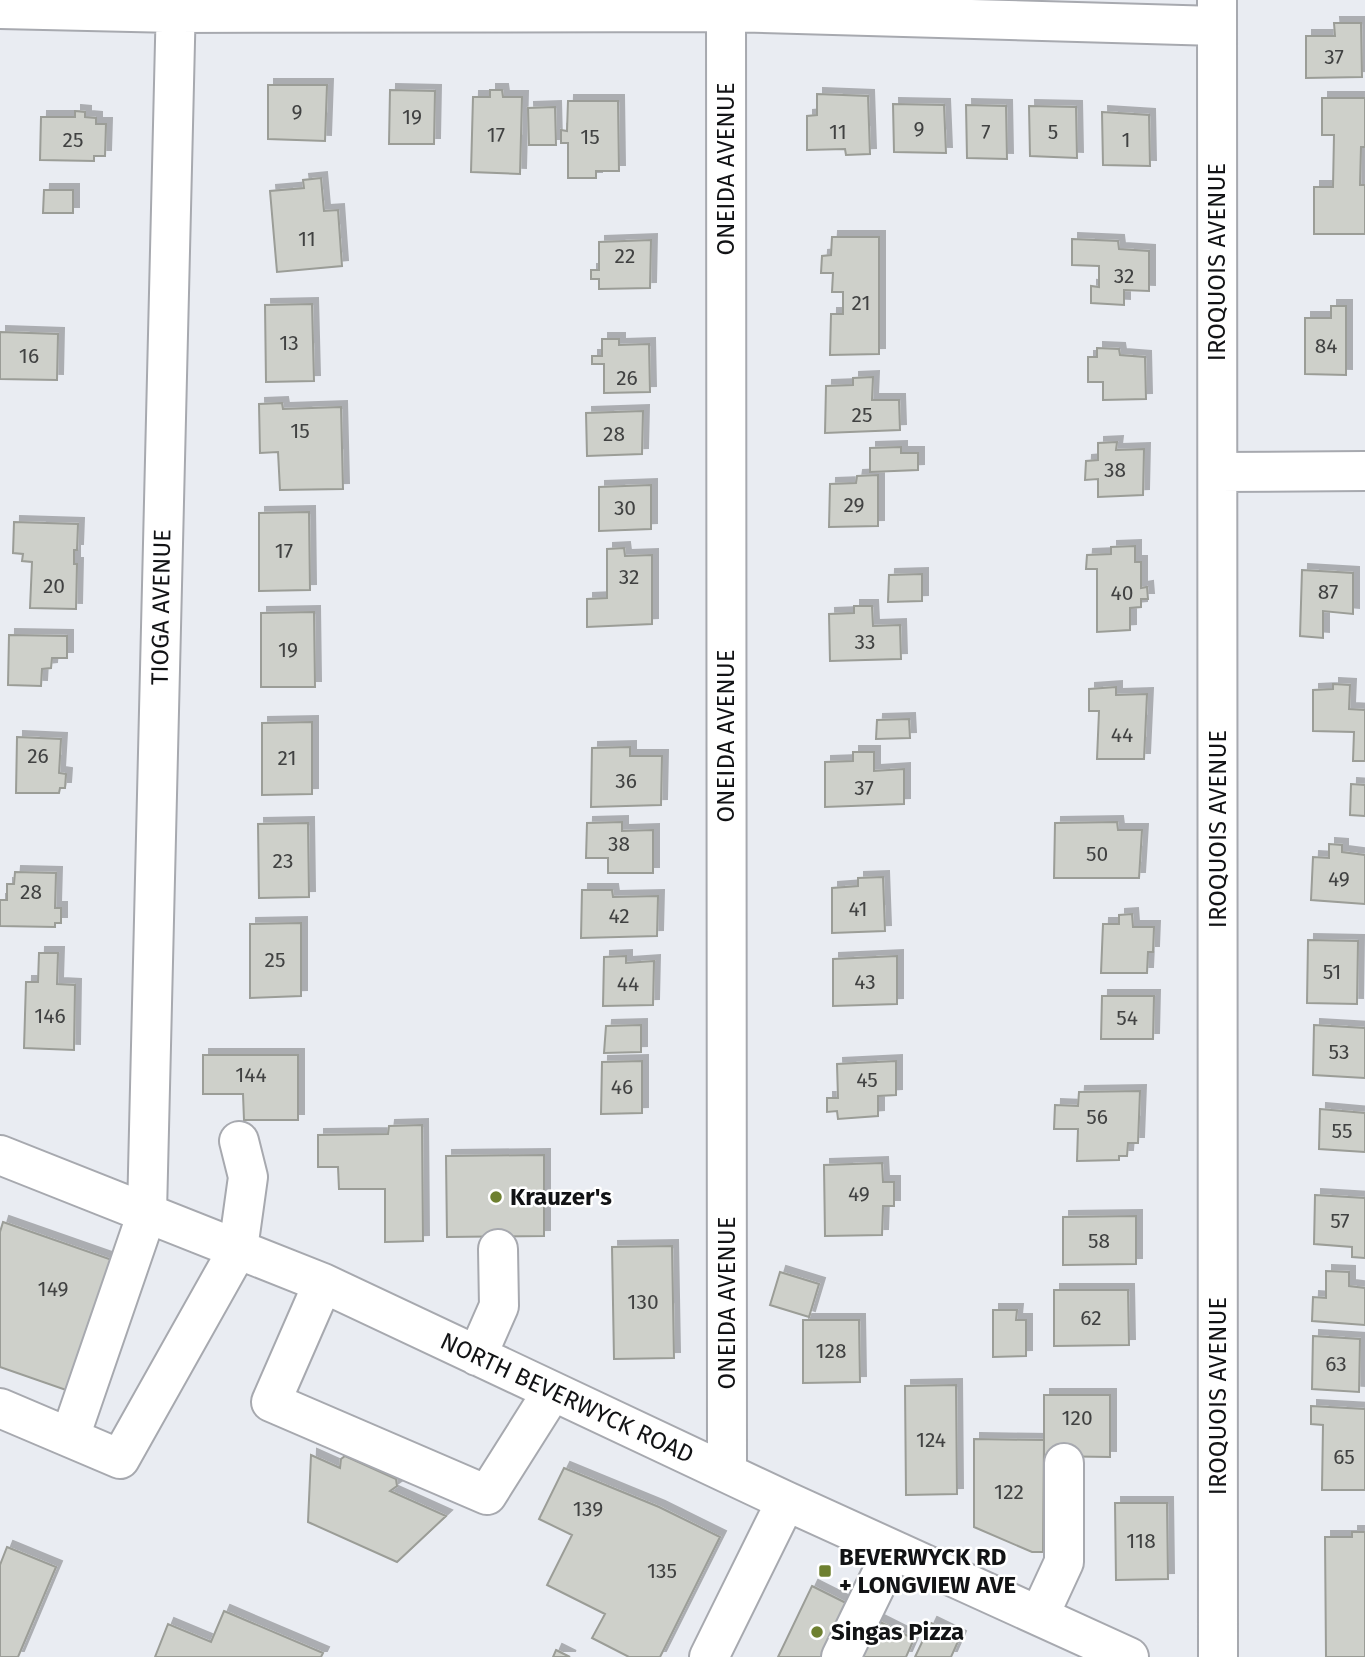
<svg xmlns="http://www.w3.org/2000/svg" width="1365" height="1657" font-family="'Fira Sans',sans-serif">
<style>
.building{fill:#ced0ca;stroke:#9b9d97;stroke-width:2;filter:url(#shadow)}
.lines{fill:none;stroke-linecap:round;stroke-linejoin:round}
.minor-casing{stroke:#a7a9af;stroke-width:42}
.minor{stroke:#fff;stroke-width:38}
.poi-dot{fill:#6e8030;stroke:#fff;stroke-width:2.5}
.labels{text-anchor:middle;stroke-width:5;stroke-linejoin:round;paint-order:stroke}
.number-label{font-size:21px;fill:#414242}
.street-label{font-size:24px;fill:#121315;stroke:#fff}
.poi-label{font-size:24px;font-weight:bold;fill:#121315;stroke:#fff;text-anchor:start}
</style>
<defs>
<filter id="shadow"><feDropShadow dx="6" dy="-6" stdDeviation="0" flood-color="#0004"/></filter>
</defs>
<rect width="100%" height="100%" fill="#e9ecf2"/>
<path class="building" d="M1334,23H1361L1362,77L1306,78V36H1335Z
M268,85H327L325,141L268,139Z
M390,90L435,91L434,144H389Z
M490,90H502L503,97H522L520,174L471,172L473,97H490Z
M817,94L868,96L870,154L846,155L845,149L807,150V116L817,115Z
M1322,98H1365V147H1361L1360,185H1365V234H1314V187H1333L1334,135H1322Z
M568,101H618L619,171H596V178H568V143H561V130L567,131Z
M893,104L944,105L946,153L894,152Z
M966,105L1006,106L1007,159L967,158Z
M1029,106L1076,107L1077,158L1030,156Z
M555,107L556,145H529L528,108Z
M75,111L85,112V117L96,118V124H106L105,156H94V161L40,160L41,117H75Z
M1102,112L1149,115L1150,166L1103,165Z
M321,178L324,211L338,210L342,266L277,272L270,191L304,188L303,180Z
M44,190H73V213H43Z
M832,237H879V354L830,355L831,314H843V292H832L833,273H821L822,256L831,255Z
M1072,239L1118,241L1119,249L1149,251V291L1124,290V305L1091,303V286L1099,287V266L1072,265Z
M651,240L650,288L599,289V279H591V270H599V242Z
M312,304L314,381L266,382L265,305Z
M1331,306H1346V375L1305,374V318H1331Z
M0,332L58,334L57,380L0,379Z
M602,339H619V345L649,344L650,392L604,393V364H592V356H602Z
M1097,348L1119,349L1120,355L1145,357L1146,399L1103,400V382H1088V357H1097Z
M873,377L872,400H899L900,430L825,433L826,386L853,385V378Z
M282,403L283,409L341,407L343,489L280,490L278,452L260,453L259,404Z
M643,411L642,454L587,456L586,413Z
M1117,442L1116,450L1144,449L1143,495L1098,497V479L1085,480L1086,461L1098,460V443Z
M901,447V453H918V470L870,472V448Z
M878,475V526L829,527L830,484L856,483L857,476Z
M651,485V529L599,531V487Z
M309,512L310,590L259,591V513Z
M14,522L78,524L77,550H74V564H77L76,609L30,608L32,562L22,561L23,554L13,553Z
M1135,546V562H1141V588L1147,587L1148,599H1141V607L1130,608V630L1097,632V569H1086L1087,555L1111,554V547Z
M624,548L625,556L652,555V624L587,627V599L607,598V549Z
M1302,570L1353,573V614L1323,611V638L1300,636Z
M922,574V601L888,602L889,575Z
M854,606H872L873,626L900,625L901,659L830,661L829,614L854,613Z
M314,612L315,687H261V613Z
M9,635L67,636V658H52L51,668L42,669L41,686L8,685Z
M1333,684L1350,685L1349,709L1365,710V761H1353L1354,732L1313,731V690L1333,689Z
M1116,687V695L1147,694L1144,759H1097L1099,711H1089V689Z
M909,719L910,738L876,739L877,720Z
M312,722V794L262,795V723Z
M17,737L61,739L59,773L66,774L65,788H60L59,793H16Z
M630,747V756H662L661,805L591,807L592,748Z
M853,752H874V771L904,769V804L825,807V762L853,761Z
M1351,784L1365,785V816L1350,815Z
M622,822V831L653,830V873H608V858H586L587,823Z
M1117,822L1118,830H1142L1139,878H1054L1055,823Z
M308,823L309,897L259,898L258,824Z
M1329,844L1342,845V852L1365,855V904L1311,900L1313,857L1329,858Z
M15,872L56,873L55,908H61V923H55V927L0,926V900H7V884H14Z
M883,877L885,931L832,933V888L858,886V878Z
M582,890H612L613,897L658,896L657,936L581,938Z
M1132,914L1133,927H1154L1153,952H1148L1147,973H1101L1103,924H1119V915Z
M301,923V996L250,998V924Z
M1308,940L1358,941L1357,1004L1307,1003Z
M39,953H58L57,984L75,985L74,1050L24,1048L26,982H38Z
M626,956V963L654,961L653,1005L603,1006L604,957Z
M897,956V1004L833,1006V959Z
M1102,996H1154L1153,1039H1101Z
M641,1025V1052L604,1053L606,1026Z
M1314,1025L1365,1028V1078L1313,1075Z
M203,1055H298V1120H244L243,1094H203Z
M642,1061V1113L601,1114L602,1062Z
M896,1061V1095L878,1096V1116L838,1119L837,1111L827,1112V1098H838L837,1064Z
M1140,1091L1138,1143H1128L1127,1156H1119V1160L1077,1161L1078,1129H1054L1055,1105L1078,1106L1079,1092Z
M1320,1109L1365,1113V1152L1319,1149Z
M422,1125L423,1241L385,1242V1189H339L338,1167H318V1135L388,1134L389,1126Z
M544,1155V1236L447,1237L446,1156Z
M882,1163L883,1182H894V1206H883L882,1235L825,1236L824,1165Z
M1315,1195L1365,1198V1258L1352,1257V1247L1314,1244Z
M1136,1216V1264L1063,1265V1217Z
M3,1222L115,1261L91,1316L66,1390L0,1367V1232Z
M672,1246L674,1358L614,1359L612,1247Z
M1326,1271L1349,1272V1286L1365,1288V1325L1312,1321L1313,1297L1326,1298Z
M780,1272L819,1284L809,1317L770,1305Z
M1054,1290H1128L1129,1345L1054,1346Z
M993,1310H1017L1016,1320H1026V1356L993,1357Z
M803,1320H859L860,1382L803,1383Z
M1313,1336L1360,1339L1359,1392L1312,1389Z
M956,1385L957,1494L906,1495L905,1386Z
M1044,1395H1110V1457L1044,1456Z
M1311,1406L1365,1409V1490H1322L1323,1425L1311,1424Z
M974,1439L1044,1440L1043,1552H1032L974,1527Z
M311,1455L340,1468L341,1459L345,1456L396,1479L397,1486L390,1491L446,1516L397,1562L308,1522Z
M564,1468L659,1507L720,1537L660,1657H629L592,1638L605,1614L547,1585L572,1535L539,1519Z
M1115,1503H1167L1168,1579L1116,1580Z
M1352,1532H1365V1657H1326L1325,1537H1352Z
M7,1547L56,1567L18,1657H0V1565Z
M812,1586L856,1608L832,1657H778Z
M224,1611L323,1653L321,1657H155L168,1624L211,1642Z
M870,1617L914,1639L906,1657H850Z
M931,1623L960,1637L951,1657H915Z
M556,1650L570,1657H553Z"/>
<g class="lines">
<defs>
<path id="minor" d="M726,0L727,1473
M1217,0L1218,1657
M0,9L175,13L726,12L1217,26
M1218,472L1365,471
M0,1155L323,1283L786,1501L1129,1657
M323,1283L271,1402L487,1495L552,1392
M477,1356L499,1306L498,1249
M0,1408L120,1459L238,1249L248,1177L239,1141
M70,1437L147,1213L176,0
M1039,1616L1064,1562V1463
M709,1657L786,1501
M841,1657L893,1550"/>
</defs>
<use href="#minor" class="minor-casing"/>
<use href="#minor" class="minor"/>
</g>
<g class="poi-dot">
<circle cx="496" cy="1197" r="7"/>
<rect x="818" y="1564" width="14" height="14" rx="3.5"/>
<circle cx="817" cy="1632" r="7"/>
</g>
<g class="labels">
<g class="number-label">
<text x="1334" y="64">37</text>
<text x="297" y="119">9</text>
<text x="412" y="124">19</text>
<text x="919" y="136">9</text>
<text x="838" y="139">11</text>
<text x="986" y="139">7</text>
<text x="1053" y="139">5</text>
<text x="496" y="142">17</text>
<text x="590" y="144">15</text>
<text x="73" y="147">25</text>
<text x="1126" y="147">1</text>
<text x="307" y="246">11</text>
<text x="625" y="263">22</text>
<text x="1124" y="283">32</text>
<text x="861" y="310">21</text>
<text x="289" y="350">13</text>
<text x="1326" y="353">84</text>
<text x="29" y="363">16</text>
<text x="627" y="385">26</text>
<text x="862" y="422">25</text>
<text x="300" y="438">15</text>
<text x="614" y="441">28</text>
<text x="1115" y="477">38</text>
<text x="854" y="512">29</text>
<text x="625" y="515">30</text>
<text x="284" y="558">17</text>
<text x="629" y="584">32</text>
<text x="54" y="593">20</text>
<text x="1328" y="599">87</text>
<text x="1122" y="600">40</text>
<text x="865" y="649">33</text>
<text x="288" y="657">19</text>
<text x="1122" y="742">44</text>
<text x="38" y="763">26</text>
<text x="287" y="765">21</text>
<text x="626" y="788">36</text>
<text x="864" y="795">37</text>
<text x="619" y="851">38</text>
<text x="1097" y="861">50</text>
<text x="283" y="868">23</text>
<text x="1339" y="886">49</text>
<text x="31" y="899">28</text>
<text x="858" y="916">41</text>
<text x="619" y="923">42</text>
<text x="275" y="967">25</text>
<text x="1332" y="979">51</text>
<text x="865" y="989">43</text>
<text x="628" y="991">44</text>
<text x="50" y="1023">146</text>
<text x="1127" y="1025">54</text>
<text x="1339" y="1059">53</text>
<text x="251" y="1082">144</text>
<text x="867" y="1087">45</text>
<text x="622" y="1094">46</text>
<text x="1097" y="1124">56</text>
<text x="1342" y="1138">55</text>
<text x="859" y="1201">49</text>
<text x="1340" y="1228">57</text>
<text x="1099" y="1248">58</text>
<text x="53" y="1296">149</text>
<text x="643" y="1309">130</text>
<text x="1091" y="1325">62</text>
<text x="831" y="1358">128</text>
<text x="1336" y="1371">63</text>
<text x="1077" y="1425">120</text>
<text x="931" y="1447">124</text>
<text x="1344" y="1464">65</text>
<text x="1009" y="1499">122</text>
<text x="588" y="1516">139</text>
<text x="1141" y="1548">118</text>
<text x="662" y="1578">135</text>
</g>
<g class="street-label">
<text transform="translate(726 169) rotate(-90)" y="8">ONEIDA AVENUE</text>
<text transform="translate(1217 262) rotate(-90)" y="8">IROQUOIS AVENUE</text>
<text transform="translate(161 607) rotate(-89)" y="8">TIOGA AVENUE</text>
<text transform="translate(726 736) rotate(-90)" y="8">ONEIDA AVENUE</text>
<text transform="translate(1218 829) rotate(-90)" y="8">IROQUOIS AVENUE</text>
<text transform="translate(727 1303) rotate(-90)" y="8">ONEIDA AVENUE</text>
<text transform="translate(1218 1396) rotate(-90)" y="8">IROQUOIS AVENUE</text>
<text transform="translate(567 1398) rotate(25)" y="8">NORTH BEVERWYCK ROAD</text>
</g>
<g class="poi-label">
<text x="510" y="1205">Krauzer's</text>
<text x="839" y="1565">BEVERWYCK RD<tspan x="839" dy="28">+ LONGVIEW AVE</tspan></text>
<text x="831" y="1640">Singas Pizza</text>
</g>
</g>
</svg>
